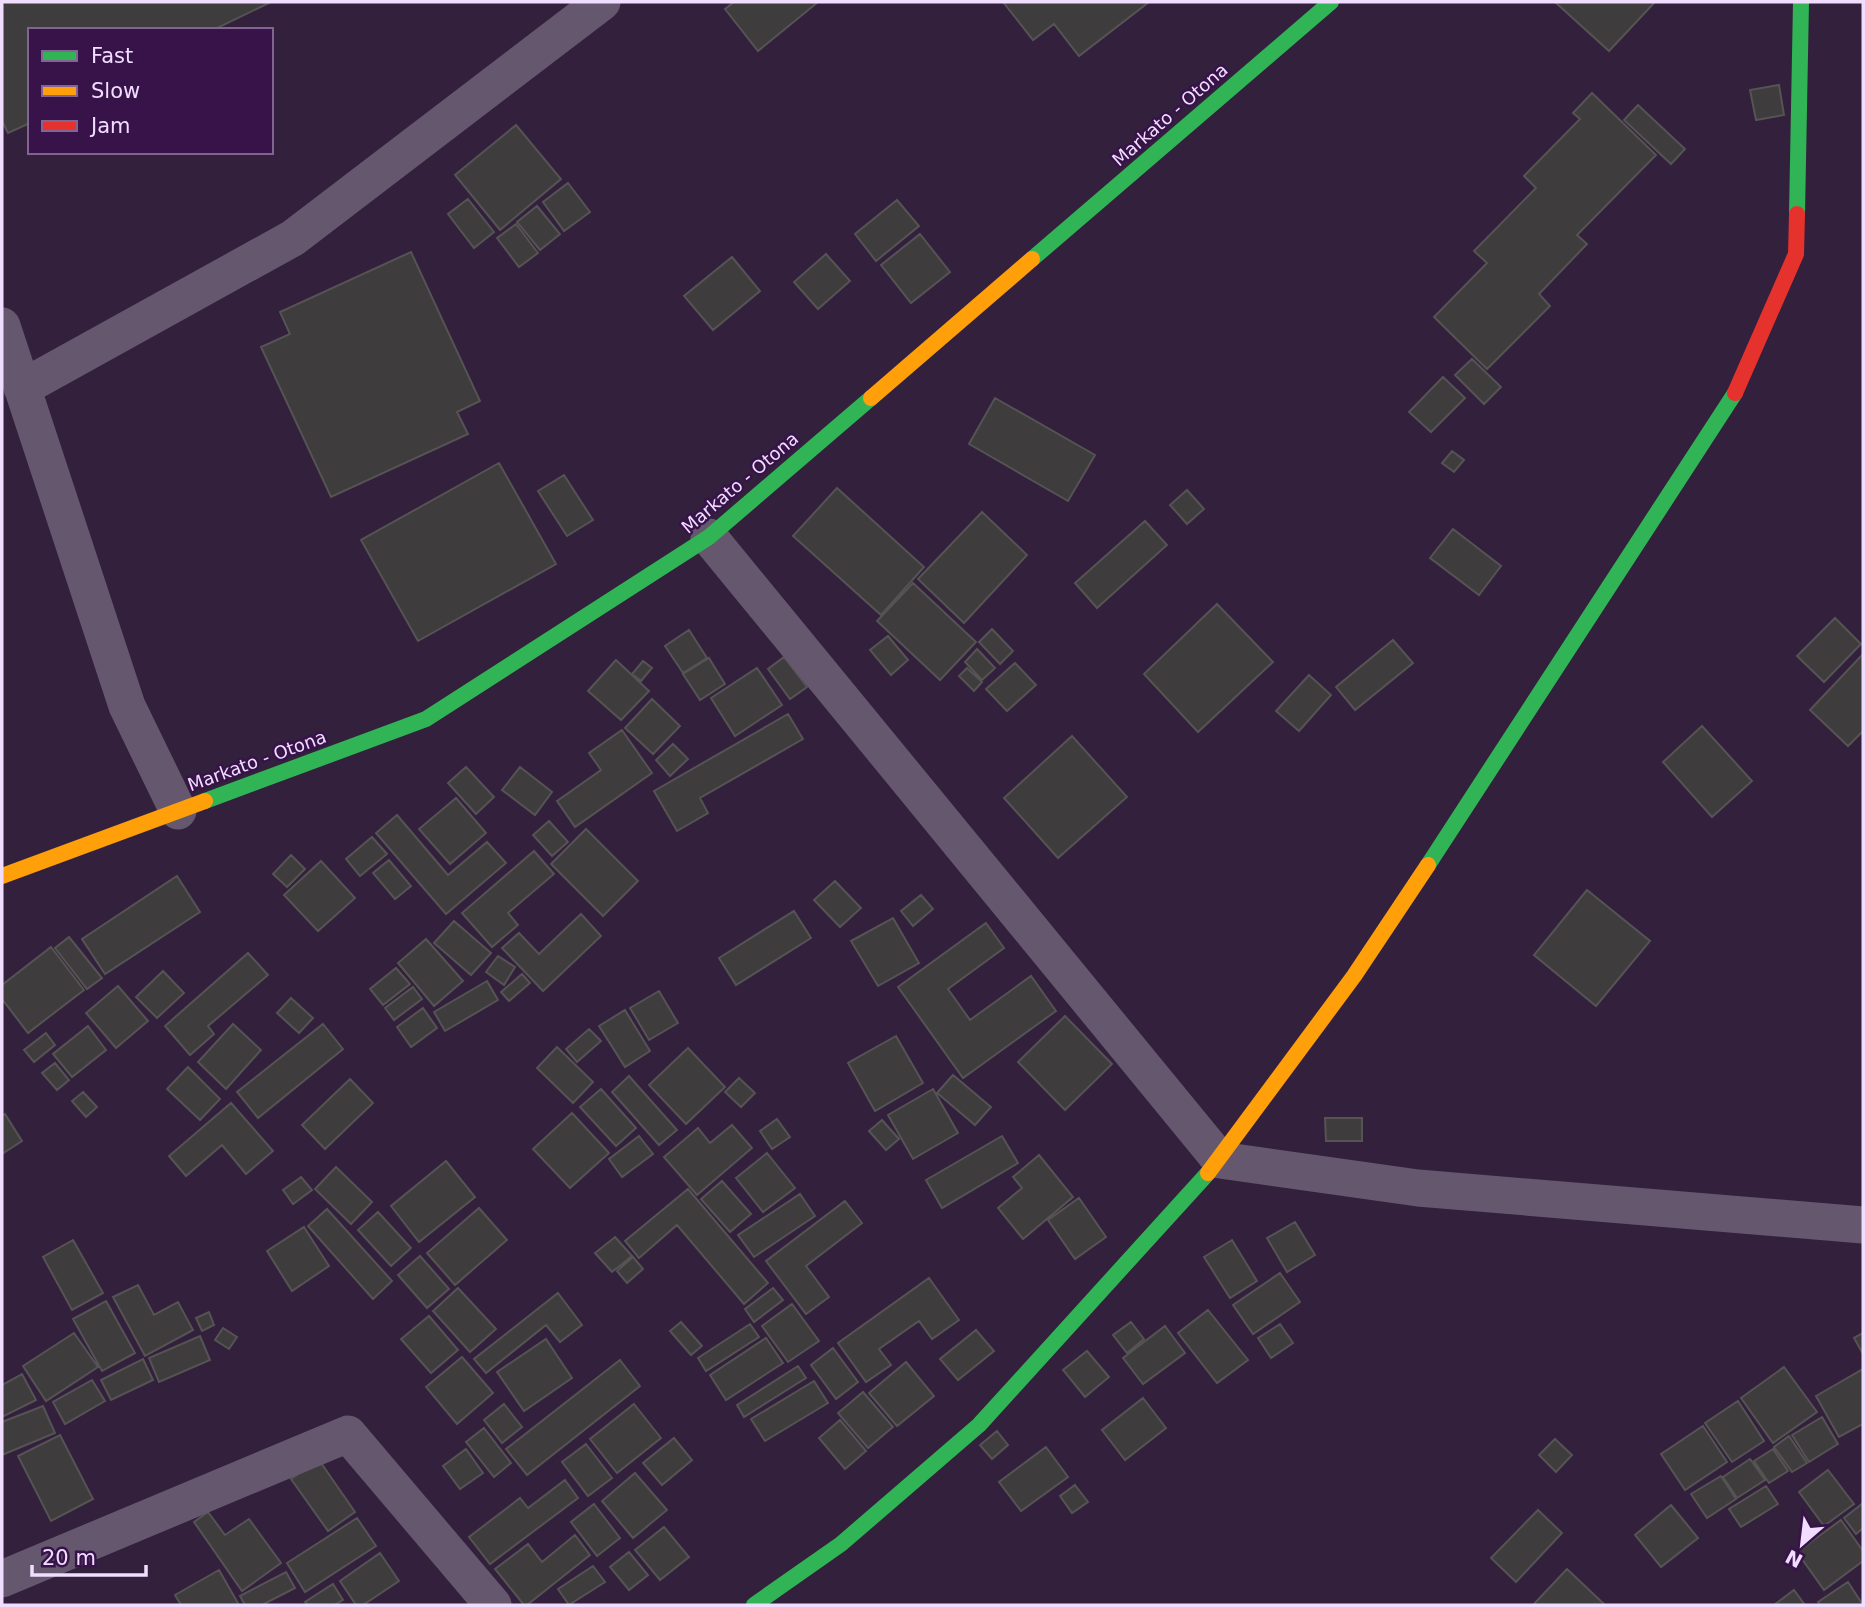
<svg xmlns="http://www.w3.org/2000/svg" width="1865" height="1607" font-family="'DejaVu Sans',sans-serif">
<style>
.building{fill:#3f3c3d;stroke:#555354;stroke-width:2}
.lines{fill:none;stroke-linecap:round;stroke-linejoin:round}
.street{stroke:#65576e;stroke-width:37}
.fast{stroke:#30b455;stroke-width:16}
.slow{stroke:#ff9f0a;stroke-width:16}
.jam{stroke:#e5322d;stroke-width:16}
.labels{text-anchor:middle;stroke-width:5;stroke-linejoin:round;paint-order:stroke}
.street-label{font-size:18px;fill:#f1ddff;stroke:#371349}
</style>
<rect width="100%" height="100%" fill="#33203c"/>
<path class="building" d="M2,2H271L213,30H30V123L8,133L2,121Z
M734,2H818L758,51L725,9Z
M1003,2H1149L1079,56L1054,24L1033,40Z
M1555,2H1655L1609,51Z
M1779,85L1784,115L1756,120L1750,90Z
M1592,93L1656,155L1577,235L1587,244L1539,294L1550,306L1487,369L1434,317L1487,263L1474,251L1536,188L1524,176L1580,119L1573,113Z
M1638,105L1685,149L1671,164L1624,120Z
M516,125L561,179L500,230L455,175Z
M568,183L590,212L564,231L543,202Z
M468,199L494,232L474,248L448,214Z
M897,200L919,226L876,261L855,234Z
M537,206L560,234L540,250L517,222Z
M516,224L538,253L519,267L497,238Z
M920,234L950,272L911,303L881,265Z
M411,252L480,401L457,412L468,434L331,497L261,347L290,334L280,312Z
M826,254L850,281L818,309L794,282Z
M732,257L760,291L713,330L684,296Z
M1472,359L1501,387L1484,404L1455,375Z
M1443,377L1465,398L1431,432L1409,412Z
M995,398L1095,455L1068,501L969,444Z
M1452,451L1464,460L1454,472L1442,463Z
M499,463L556,564L418,641L361,540Z
M564,475L593,520L567,536L538,491Z
M837,488L924,567L881,615L793,536Z
M1187,490L1204,509L1187,524L1170,505Z
M982,512L1027,555L964,623L918,579Z
M1145,521L1167,545L1097,608L1075,583Z
M1453,529L1501,566L1479,595L1430,558Z
M913,583L976,642L940,680L877,621Z
M1217,604L1273,662L1198,732L1144,674Z
M1835,618L1861,644L1824,682L1797,656Z
M992,629L1013,651L1000,664L979,642Z
M689,630L707,658L683,673L665,646Z
M888,636L908,660L891,675L870,650Z
M1393,640L1413,663L1355,710L1336,687Z
M977,649L995,668L982,680L965,662Z
M1863,654V731L1848,746L1810,710Z
M784,657L807,687L790,699L768,669Z
M709,658L725,684L700,700L683,674Z
M616,660L649,691L621,720L588,691Z
M643,661L652,668L641,681L632,674Z
M1015,663L1036,685L1007,711L986,689Z
M757,668L782,705L735,736L711,698Z
M967,668L982,682L974,691L959,676Z
M1309,675L1331,695L1299,731L1276,711Z
M652,699L680,726L653,754L625,728Z
M788,714L803,739L700,798L708,813L677,831L654,791Z
M1702,726L1752,781L1712,817L1663,762Z
M622,730L652,773L575,827L557,801L601,770L589,753Z
M1072,736L1127,797L1058,858L1004,798Z
M673,744L688,759L670,776L656,760Z
M466,767L494,797L476,814L448,783Z
M520,767L552,792L535,815L502,790Z
M456,798L486,833L450,864L419,829Z
M397,815L448,875L487,842L506,863L446,914L376,833Z
M549,821L568,842L552,856L533,835Z
M586,829L638,881L603,916L551,864Z
M372,837L387,854L360,876L346,859Z
M534,851L554,874L508,913L518,925L492,947L462,913Z
M291,855L305,869L287,887L273,874Z
M389,860L411,886L395,899L373,873Z
M321,861L355,898L318,931L284,895Z
M177,876L200,912L105,974L82,939Z
M835,881L861,908L840,927L814,900Z
M1587,890L1650,941L1596,1006L1534,955Z
M921,895L933,909L913,926L901,911Z
M794,911L811,938L736,985L719,958Z
M581,914L601,936L543,991L502,948L519,933L539,954Z
M893,918L919,963L878,986L851,941Z
M454,921L491,953L471,975L434,943Z
M986,923L1004,948L948,989L970,1020L1031,976L1056,1011L963,1078L898,987Z
M69,937L102,978L87,989L55,948Z
M426,939L463,981L434,1006L398,963Z
M51,947L84,990L28,1033L2,999V985Z
M248,953L268,975L208,1026L214,1034L190,1055L165,1026Z
M498,956L515,967L504,985L486,972Z
M396,968L410,984L383,1005L370,989Z
M163,971L184,993L157,1018L136,997Z
M522,974L530,983L509,1001L501,992Z
M487,981L498,1000L445,1031L434,1012Z
M118,986L148,1021L116,1048L86,1013Z
M413,987L422,999L394,1020L385,1008Z
M659,991L678,1023L649,1040L630,1008Z
M291,998L313,1018L299,1033L277,1013Z
M423,1008L437,1028L411,1047L397,1027Z
M625,1010L650,1051L625,1067L599,1026Z
M1065,1016L1112,1064L1065,1110L1018,1062Z
M233,1024L261,1050L226,1089L198,1062Z
M323,1024L343,1049L258,1118L237,1092Z
M88,1026L106,1050L72,1077L53,1054Z
M589,1029L601,1041L577,1062L566,1049Z
M46,1033L55,1045L34,1062L24,1050Z
M896,1036L923,1083L875,1111L848,1063Z
M557,1047L593,1082L573,1103L537,1068Z
M688,1048L725,1087L686,1124L649,1085Z
M55,1063L69,1080L57,1090L42,1073Z
M188,1067L220,1099L200,1120L167,1089Z
M953,1075L991,1107L975,1125L937,1093Z
M629,1076L677,1130L659,1145L612,1092Z
M739,1078L755,1093L741,1107L725,1092Z
M350,1079L373,1103L325,1149L302,1125Z
M601,1089L636,1128L616,1146L580,1107Z
M933,1089L958,1133L913,1159L888,1115Z
M83,1092L97,1107L86,1117L72,1101Z
M231,1103L273,1151L246,1174L222,1145L186,1176L169,1156Z
M572,1113L609,1153L570,1188L533,1149Z
M5,1114L22,1141L2,1154V1116Z
M1325,1118H1362V1141H1326Z
M777,1119L790,1137L772,1149L760,1131Z
M882,1120L899,1139L886,1150L869,1131Z
M732,1125L752,1148L697,1195L664,1157L698,1128L710,1143Z
M639,1136L653,1154L622,1177L609,1159Z
M1002,1136L1018,1163L942,1208L926,1180Z
M767,1153L795,1188L763,1212L736,1178Z
M1039,1155L1073,1197L1023,1239L998,1208L1022,1188L1013,1177Z
M446,1161L475,1197L419,1242L391,1206Z
M336,1167L372,1202L351,1224L315,1189Z
M301,1177L312,1190L293,1204L283,1190Z
M722,1181L751,1214L730,1232L701,1199Z
M688,1189L768,1283L744,1304L677,1225L639,1258L625,1241Z
M800,1194L815,1216L754,1257L738,1235Z
M1079,1198L1106,1237L1075,1259L1048,1220Z
M845,1201L862,1223L806,1266L829,1297L806,1314L766,1261Z
M479,1208L507,1240L455,1285L427,1253Z
M327,1209L392,1281L373,1299L308,1226Z
M378,1212L411,1248L391,1266L358,1230Z
M1295,1222L1315,1255L1287,1272L1267,1238Z
M304,1227L329,1266L292,1291L267,1251Z
M615,1237L632,1256L612,1272L595,1253Z
M73,1240L103,1293L72,1310L43,1257Z
M1232,1240L1257,1281L1230,1298L1204,1257Z
M420,1256L449,1289L427,1308L398,1275Z
M633,1257L643,1269L627,1283L617,1271Z
M1280,1273L1300,1302L1253,1334L1233,1305Z
M929,1278L959,1320L932,1339L919,1321L879,1349L891,1365L866,1382L838,1343Z
M138,1285L154,1315L178,1302L193,1330L145,1356L113,1297Z
M458,1288L496,1329L470,1352L433,1311Z
M773,1288L783,1300L754,1322L745,1309Z
M558,1293L582,1325L560,1342L546,1325L486,1373L474,1359Z
M106,1301L135,1353L102,1371L73,1319Z
M792,1304L819,1341L788,1362L762,1326Z
M1208,1310L1248,1360L1217,1383L1178,1333Z
M209,1312L214,1325L202,1331L196,1318Z
M429,1316L458,1350L431,1373L401,1339Z
M681,1322L702,1346L691,1355L670,1331Z
M1131,1322L1144,1339L1127,1353L1113,1335Z
M750,1324L759,1337L706,1371L698,1358Z
M1280,1324L1293,1343L1271,1358L1258,1338Z
M1165,1326L1185,1353L1143,1384L1123,1358Z
M223,1328L237,1337L229,1349L215,1340Z
M976,1330L994,1351L958,1380L940,1359Z
M74,1333L98,1367L46,1401L23,1366Z
M1863,1333V1354L1854,1338Z
M200,1336L210,1360L159,1382L149,1358Z
M766,1338L783,1363L726,1400L710,1375Z
M546,1339L572,1378L524,1411L497,1372Z
M833,1348L858,1382L836,1399L811,1365Z
M1087,1351L1109,1377L1085,1397L1063,1370Z
M462,1357L493,1393L457,1424L426,1387Z
M143,1359L153,1380L111,1400L101,1380Z
M620,1360L640,1386L527,1475L506,1449Z
M906,1362L934,1396L897,1426L869,1393Z
M798,1366L806,1378L744,1417L737,1405Z
M1784,1367L1817,1412L1773,1443L1741,1398Z
M1863,1369V1424L1839,1437L1816,1396Z
M22,1374L36,1400L2,1417V1385Z
M92,1380L105,1401L65,1424L53,1402Z
M814,1381L828,1403L765,1441L751,1419Z
M863,1392L893,1427L868,1448L838,1413Z
M1143,1398L1166,1428L1125,1460L1102,1430Z
M1738,1401L1764,1441L1732,1462L1705,1423Z
M504,1404L522,1427L502,1443L484,1420Z
M634,1404L661,1438L617,1473L590,1439Z
M43,1406L55,1433L2,1455V1422Z
M1822,1417L1838,1444L1809,1462L1792,1435Z
M840,1420L866,1451L845,1469L819,1438Z
M1703,1426L1727,1462L1685,1490L1661,1454Z
M484,1428L511,1463L494,1477L466,1442Z
M997,1431L1008,1445L992,1459L980,1445Z
M60,1435L93,1499L51,1521L18,1456Z
M1789,1436L1807,1463L1792,1472L1774,1447Z
M674,1438L692,1460L662,1485L643,1463Z
M1555,1439L1572,1455L1556,1472L1539,1455Z
M586,1444L612,1478L588,1496L562,1462Z
M1046,1447L1068,1477L1021,1511L999,1482Z
M466,1449L483,1473L460,1489L443,1466Z
M1773,1449L1788,1471L1769,1483L1754,1461Z
M1750,1459L1765,1480L1737,1498L1723,1477Z
M319,1460L355,1512L328,1531L291,1479Z
M1828,1470L1854,1504L1824,1526L1799,1492Z
M635,1473L667,1510L633,1538L602,1501Z
M1721,1476L1736,1499L1707,1518L1691,1494Z
M565,1480L578,1498L490,1564L469,1537L520,1498L528,1508Z
M1075,1485L1088,1502L1072,1513L1060,1496Z
M1766,1486L1778,1504L1741,1527L1729,1509Z
M1863,1503V1528L1856,1534L1844,1518Z
M594,1504L620,1538L597,1556L571,1522Z
M1671,1505L1698,1538L1661,1567L1635,1535Z
M1538,1510L1562,1533L1516,1582L1491,1558Z
M208,1512L225,1535L249,1519L281,1563L242,1591L194,1522Z
M357,1518L376,1546L305,1592L287,1563Z
M1841,1520L1863,1551V1561L1824,1590L1797,1552Z
M664,1527L689,1557L660,1580L635,1550Z
M575,1535L590,1555L527,1605H524L495,1569L528,1544L542,1562Z
M629,1552L648,1575L629,1590L610,1567Z
M380,1553L399,1581L363,1605H356L340,1581Z
M593,1566L605,1582L569,1605L558,1589Z
M1567,1569L1605,1605H1533Z
M219,1570L239,1605H181L175,1595Z
M286,1572L295,1588L262,1605H245L240,1596Z
M1848,1582L1863,1605H1820L1818,1602Z
M333,1584L343,1600L334,1605H308L305,1602Z
M1794,1590L1805,1605H1774Z"/>
<g class="lines">
<path class="street" d="M2,326L127,706L178,811
M22,388L293,238L602,2
M709,537L1220,1160L1418,1188L1863,1225
M2,1579L348,1434L493,1605"/>
<path class="fast" d="M1797,214L1801,2
M1032,259L1331,2
M205,801L426,719L709,537L871,398
M1428,865L1735,393
M754,1605L841,1544L979,1425L1208,1173"/>
<path class="slow" d="M871,398L1032,259
M2,876L205,801
M1208,1173L1354,976L1428,865"/>
<path class="jam" d="M1735,393L1796,254L1797,214"/>
</g>
<g class="labels">
<g class="street-label">
<text transform="translate(1170 115) rotate(-41)" y="6">Markato - Otona</text>
<text transform="translate(740 483) rotate(-40)" y="6">Markato - Otona</text>
<text transform="translate(257 761) rotate(-20)" y="6">Markato - Otona</text>
</g>
</g>
<rect width="1865" height="1607" fill="none" stroke="#f1ddff" stroke-width="7"/>
<rect x="28" y="28" width="245" height="126" fill="#371349" stroke="#816492" stroke-width="2"/>
<rect x="42" y="51" width="35" height="10" fill="#30b455" stroke="#816492" stroke-width="2"/>
<text x="91" y="63" font-size="21" fill="#f1ddff">Fast</text>
<rect x="42" y="86" width="35" height="10" fill="#ff9f0a" stroke="#816492" stroke-width="2"/>
<text x="91" y="98" font-size="21" fill="#f1ddff">Slow</text>
<rect x="42" y="121" width="35" height="10" fill="#e5322d" stroke="#816492" stroke-width="2"/>
<text x="91" y="133" font-size="21" fill="#f1ddff">Jam</text>
<g transform="translate(1802 1544) rotate(208)" stroke="#371349" stroke-width="5" paint-order="stroke">
<path d="M0-5L12 26L0 18L-12 26Z" fill="#f1ddff"/>
<text y="-10" font-size="19" font-weight="bold" text-anchor="middle" fill="#f1ddff">N</text>
</g>
<path d="M32 1565v10h114v-10" fill="none" stroke="#f1ddff" stroke-width="3.5"/>
<text x="42" y="1565" font-size="21" fill="#f1ddff" stroke="#371349" stroke-width="5" paint-order="stroke">20 m</text>
</svg>
